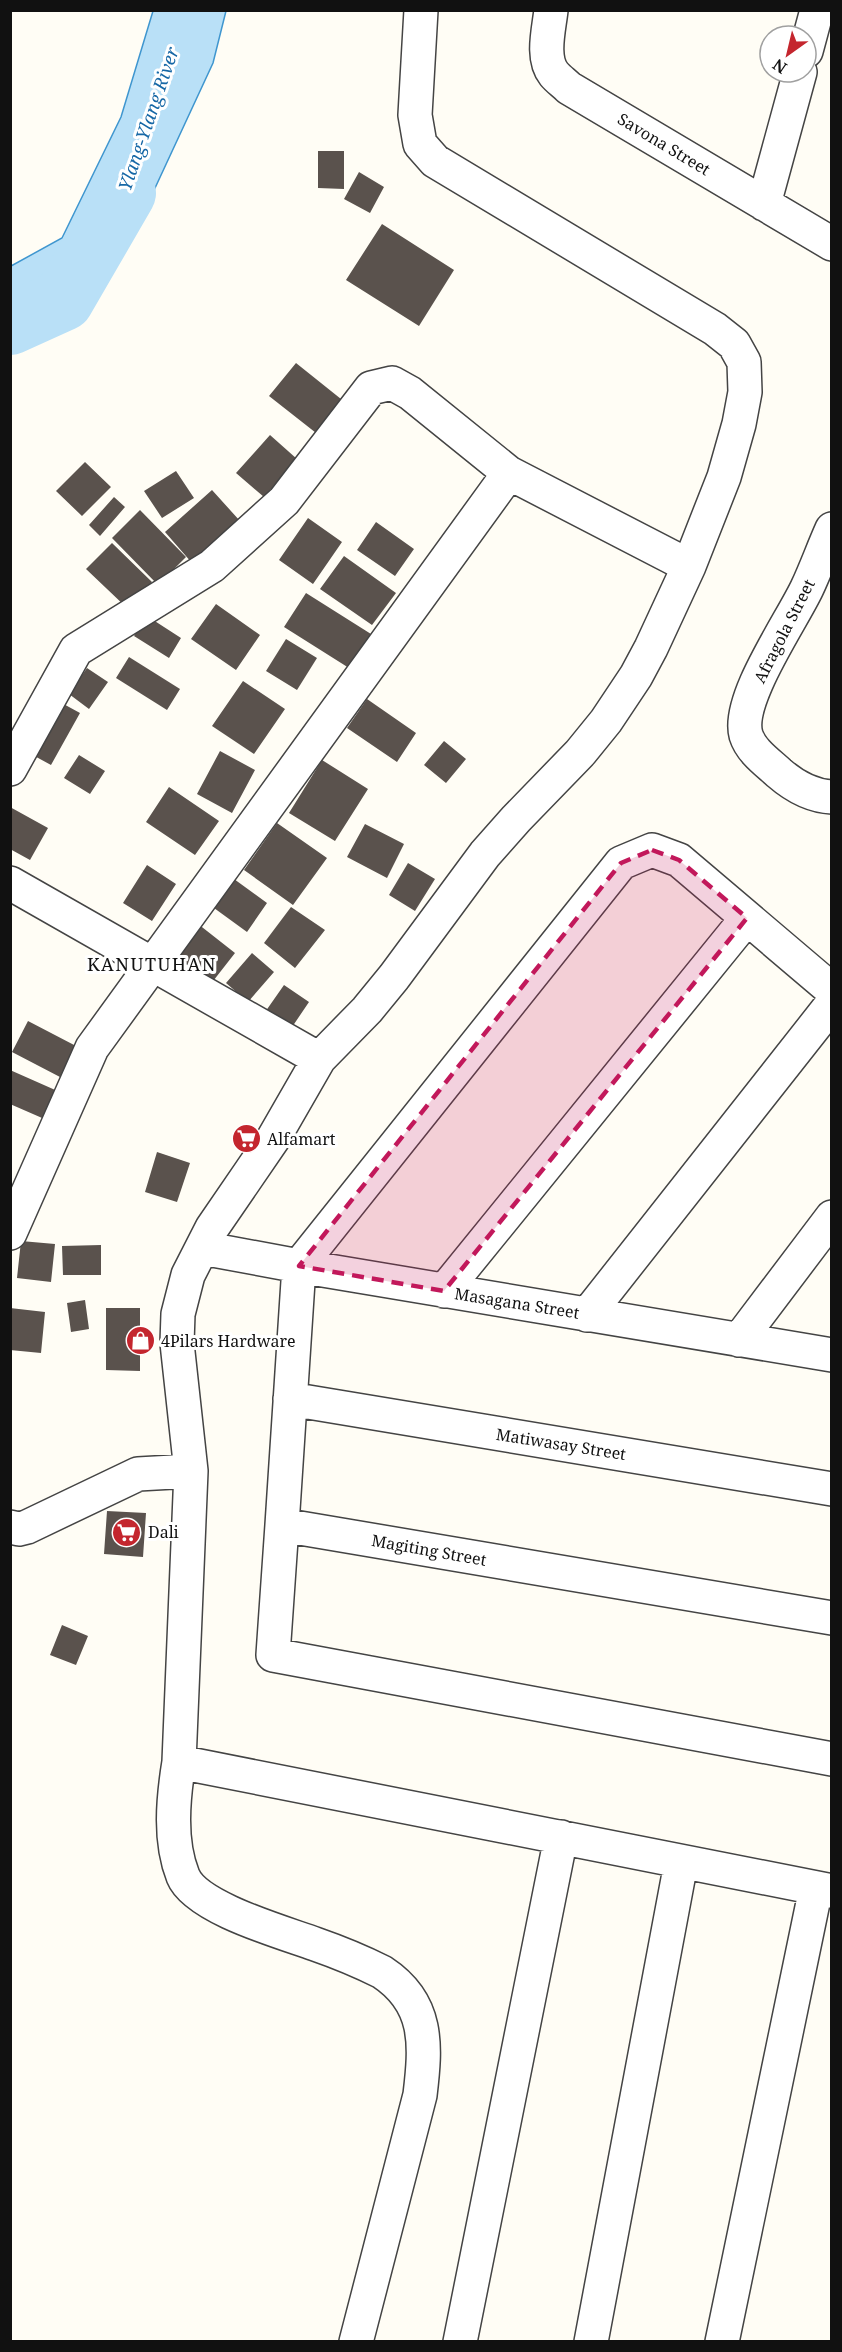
<svg xmlns="http://www.w3.org/2000/svg" width="842" height="2352" font-family="'Noto Serif',serif">
<style>
.water{fill:#b9e0f7;stroke:#3f96cf;stroke-width:1.5}
.lines{fill:none;stroke-linecap:round;stroke-linejoin:round}
.river{stroke:#b9e0f7;stroke-width:62}
.building{fill:#5a524d}
.minor-casing{stroke:#444;stroke-width:36}
.minor{stroke:#fff;stroke-width:33}
.marked{fill:#c2185b;fill-opacity:0.2;stroke:#c2185b;stroke-width:4.5;stroke-dasharray:12 8;stroke-linejoin:round}
.labels{text-anchor:middle;stroke-width:6;stroke-linejoin:round;paint-order:stroke}
.street-label{font-size:16px;fill:#111;stroke:#fff}
.poi-label{font-size:16px;fill:#111;stroke:#fff;text-anchor:start}
.water-label{font-size:18px;font-style:italic;fill:#1768a6;stroke:#fff}
.neighbourhood-label{font-size:18px;letter-spacing:1.5px;fill:#111;stroke:#fff}
</style>
<rect width="100%" height="100%" fill="#fffdf5"/>
<path class="water" d="M153,11H226L213,63L136,229L11,318V266L62,238L121,117Z"/>
<g class="lines">
<path class="river" d="M10,324L63,300L125,193"/>
</g>
<path class="building" d="M318,151H344V189L318,188Z
M359,172L384,187L370,213L344,199Z
M382,224L454,270L419,326L346,280Z
M296,363L351,407L325,440L269,396Z
M270,435L297,459L264,497L236,473Z
M85,462L111,487L82,516L56,491Z
M176,471L194,498L162,518L144,491Z
M212,490L240,521L192,563L165,532Z
M114,497L125,507L100,536L89,525Z
M140,510L186,557L158,585L112,538Z
M308,518L342,542L313,584L279,560Z
M376,522L414,549L395,576L357,550Z
M112,543L152,582L127,608L86,569Z
M344,556L396,593L372,625L320,589Z
M306,593L371,634L349,668L284,627Z
M216,604L260,635L236,670L191,639Z
M147,616L181,638L169,658L134,636Z
M286,639L317,658L297,690L266,671Z
M129,657L180,689L167,710L116,678Z
M87,668L108,682L89,709L69,694Z
M243,681L285,709L254,754L212,726Z
M367,699L416,733L397,762L347,728Z
M58,701L80,713L51,765L29,753Z
M444,741L466,759L446,783L424,765Z
M220,751L255,770L232,813L197,794Z
M79,755L105,771L90,794L64,778Z
M322,760L368,789L335,841L289,813Z
M169,787L219,821L195,855L146,822Z
M10,807L48,828L30,860L10,849Z
M277,823L327,858L293,905L244,870Z
M365,824L404,844L387,878L347,857Z
M408,863L435,879L415,911L389,895Z
M147,865L176,884L152,921L123,903Z
M223,871L267,903L247,932L203,900Z
M291,907L325,930L295,968L264,943Z
M193,920L235,953L210,985L169,952Z
M252,953L274,972L248,1002L226,983Z
M284,985L309,1002L288,1033L263,1015Z
M28,1021L76,1046L60,1077L12,1052Z
M10,1070L62,1093L49,1121L10,1104Z
M157,1152L190,1163L177,1202L145,1192Z
M21,1241L55,1244L51,1282L17,1278Z
M101,1245V1275H63L62,1246Z
M85,1300L89,1329L71,1332L67,1303Z
M10,1308L45,1312L41,1353L10,1350Z
M106,1308H140V1371L106,1370Z
M107,1511L146,1513L143,1557L104,1554Z
M62,1625L88,1636L76,1665L50,1655Z"/>
<g class="lines">
<defs>
<path id="minor" d="M551,10C549,29 541,58 554,74C558,79 564,83 569,88L832,244
M806,51L817,10
M764,204L800,72
M832,529C823,549 816,569 807,588C791,622 736,700 746,735C751,751 767,762 779,773C794,786 811,796 832,797
M10,769L76,650L212,566L284,501L371,388L392,383L410,393L509,473L689,566
M10,883L319,1059
M832,990L679,860L652,850L621,863L299,1266L282,1525L832,1618
M10,1233L92,1048L509,473
M202,1248L299,1266L832,1355
M444,1291L747,918
M587,1315L832,1004
M739,1340L832,1217
M290,1399L832,1489
M282,1525L273,1655L832,1759
M10,1527L19,1529L27,1527L138,1474L191,1471
M179,1762L832,1891
M356,2342L420,2095C426,2045 429,2003 382,1972C360,1961 338,1952 315,1944C282,1932 196,1908 183,1876C169,1841 173,1799 179,1762L191,1471L177,1343L178,1314L188,1275L212,1228L273,1139L319,1059L367,1010L394,977L485,854L516,819L580,753L606,721L636,676L651,648L689,566L724,477L739,424L745,392L744,362L734,344L715,329L435,161L420,144L415,115L421,10
M460,2342L561,1837
M591,2342L681,1863
M722,2342L816,1888"/>
</defs>
<use href="#minor" class="minor-casing"/>
<use href="#minor" class="minor"/>
</g>
<path class="marked" d="M652,850L679,860L747,918L444,1291L299,1266L621,863Z"/>
<defs>
<symbol id="supermarket-disc" viewBox="-11 -11 22 22"><circle r="9.5" fill="#c4262e" stroke="#fff"/><path d="M-6-5.5h2.5l.6 2H6L4.5 2H-2.5L-4.4-4H-6ZM-1.5 3.2a1.3 1.3 0 1 0 .1 0ZM3 3.2a1.3 1.3 0 1 0 .1 0Z" fill="#fff"/></symbol>
<symbol id="shop-disc" viewBox="-11 -11 22 22"><circle r="9.5" fill="#c4262e" stroke="#fff"/><path d="M-5-2.5h2.3a2.7 3.5 0 0 1 5.4 0H5L5.5 6h-11ZM-1.5-2.5h3a1.5 2.3 0 0 0-3 0Z" fill="#fff"/></symbol>
</defs>
<g fill-rule="evenodd">
<use href="#supermarket-disc" x="230" y="1122" width="33" height="33"/>
<use href="#shop-disc" x="124" y="1324" width="33" height="33"/>
<use href="#supermarket-disc" x="110" y="1516" width="33" height="33"/>
</g>
<g class="labels">
<g class="street-label">
<text transform="translate(664 144) rotate(31)" y="6">Savona Street</text>
<text transform="translate(784 631) rotate(-63)" y="6">Afragola Street</text>
<text transform="translate(517 1303) rotate(9)" y="6">Masagana Street</text>
<text transform="translate(561 1444) rotate(9)" y="6">Matiwasay Street</text>
<text transform="translate(429 1550) rotate(10)" y="6">Magiting Street</text>
</g>
<g class="poi-label">
<text x="267" y="1145">Alfamart</text>
<text x="161" y="1347">4Pilars Hardware</text>
<text x="148" y="1538">Dali</text>
</g>
<g class="water-label">
<text transform="translate(149 119) rotate(-71)" y="6">Ylang-Ylang River</text>
</g>
<g class="neighbourhood-label">
<text x="152" y="971">KANUTUHAN</text>
</g>
</g>
<rect width="842" height="2352" fill="none" stroke="#111111" stroke-width="24"/>
<g transform="translate(788 54) rotate(214)"><circle r="28" fill="#ffffff" stroke="#a0a0a0" stroke-width="1.5"/>
<path d="M0-4.5L10 22L0 15L-10 22Z" fill="#c4262e"/>
<text y="-9" font-size="16" font-weight="bold" text-anchor="middle" fill="#111111">N</text>
</g>
</svg>
